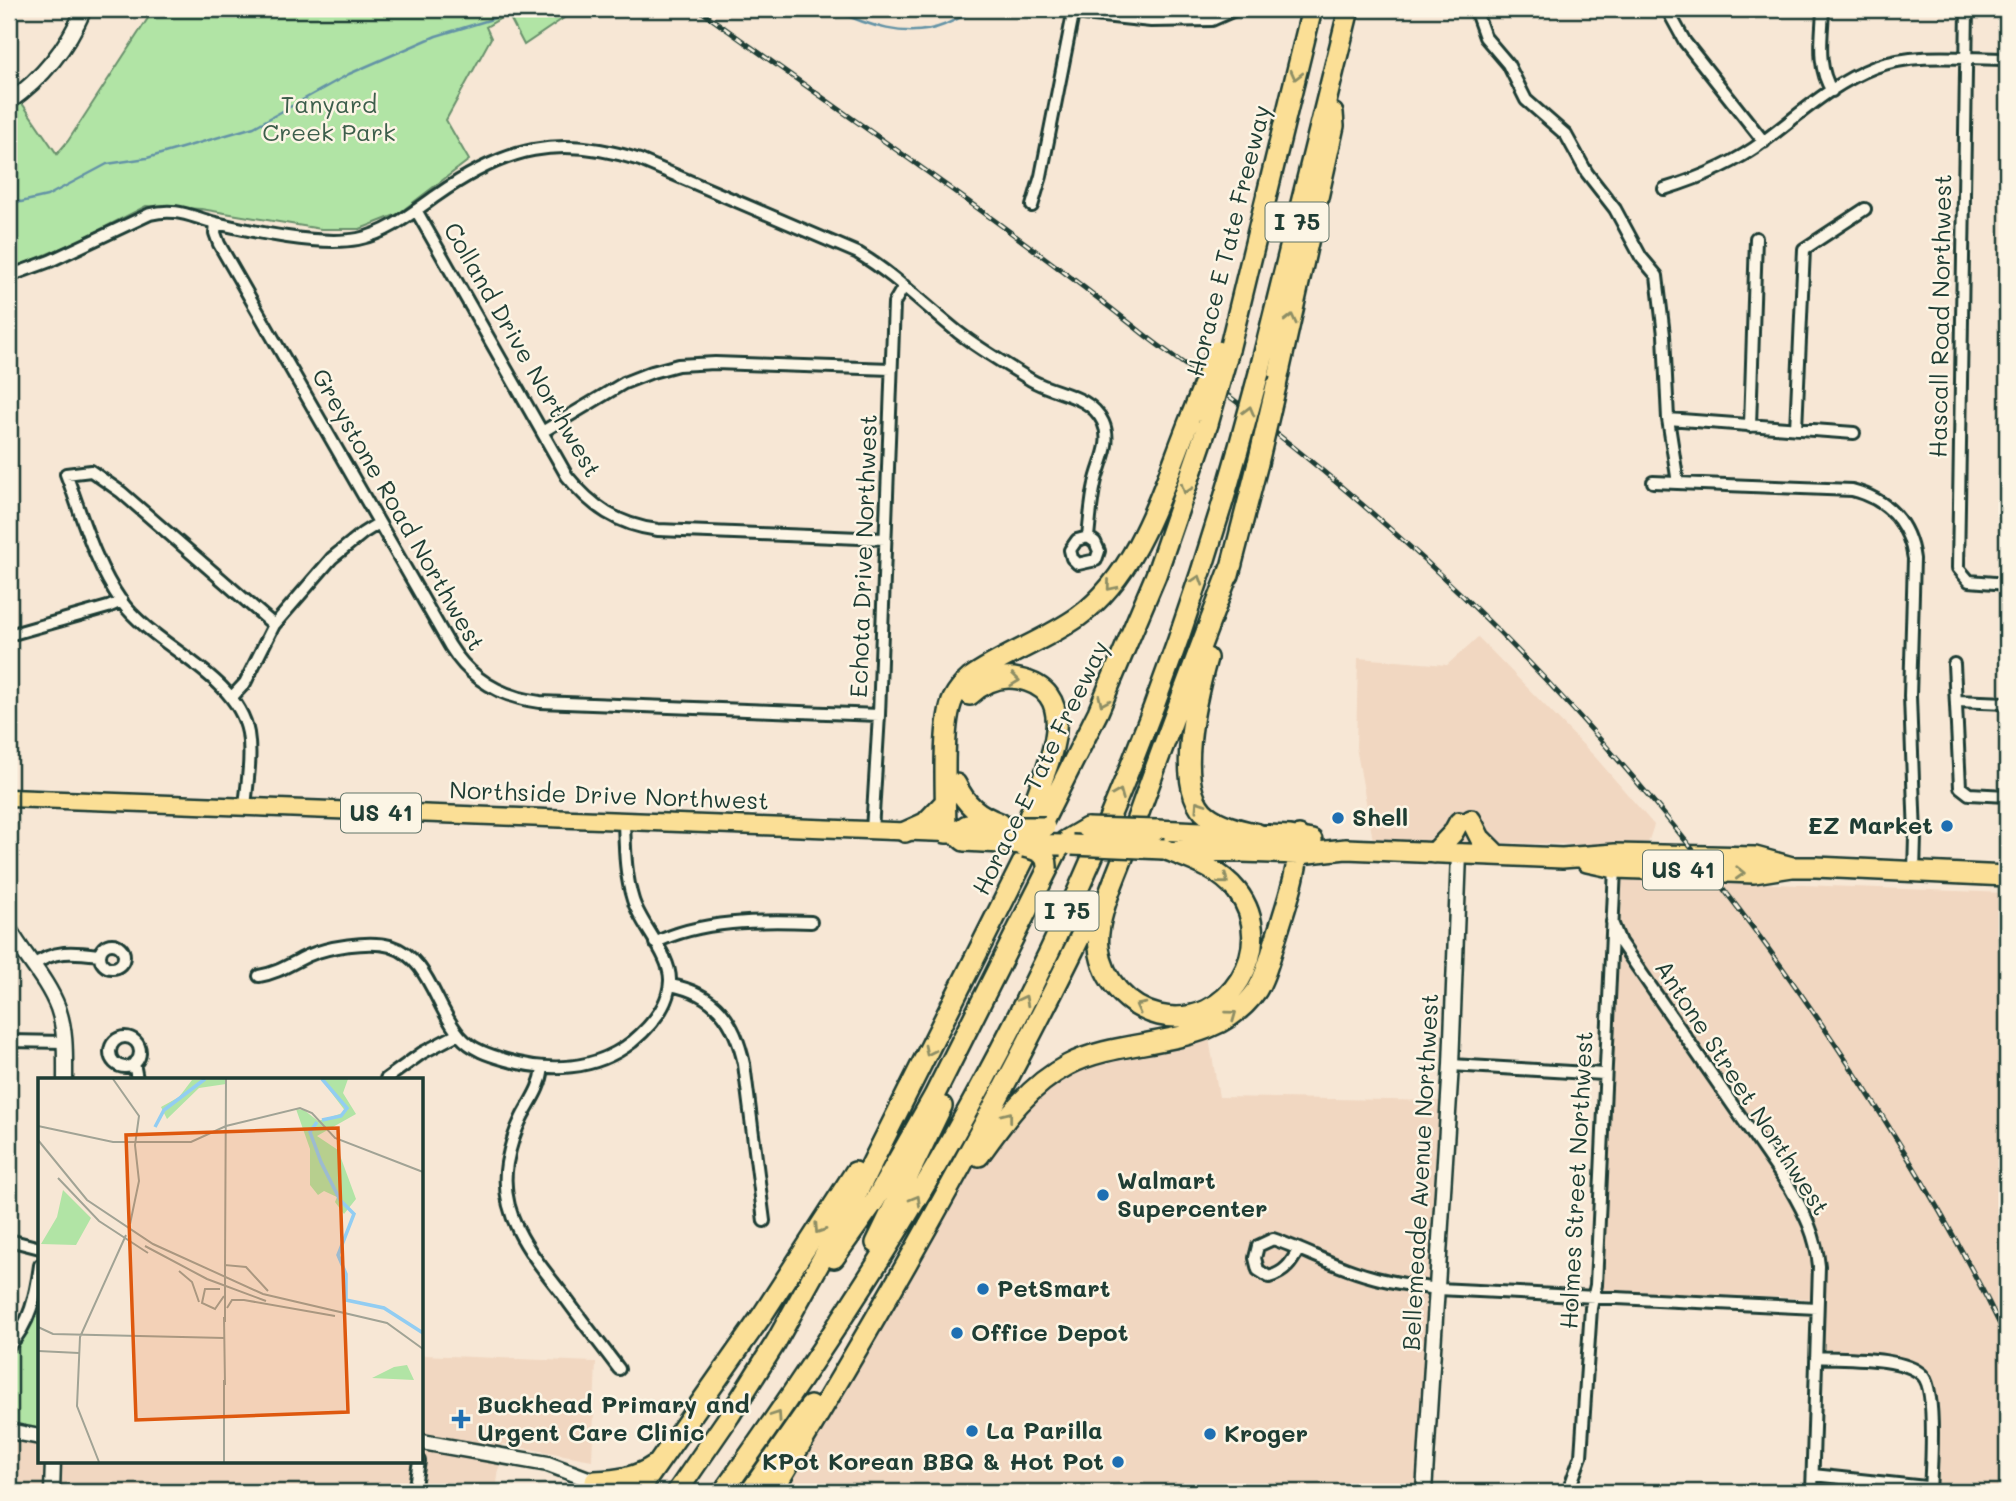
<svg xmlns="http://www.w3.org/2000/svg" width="2016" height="1501" font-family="Mali,sans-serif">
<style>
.built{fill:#f1d7c1}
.green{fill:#b1e4a5;stroke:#68906c;stroke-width:2}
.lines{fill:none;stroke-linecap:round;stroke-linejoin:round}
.stream{stroke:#6493a6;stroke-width:2.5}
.street-casing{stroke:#1f3d34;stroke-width:16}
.secondary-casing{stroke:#1f3d34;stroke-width:19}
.primary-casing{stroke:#1f3d34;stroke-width:21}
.highway-casing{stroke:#1f3d34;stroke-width:24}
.street{stroke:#fcf5e5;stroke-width:10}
.secondary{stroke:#fcf5e5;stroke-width:14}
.primary{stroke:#fbdf96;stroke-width:16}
.highway{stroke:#fbdf96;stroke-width:19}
.rail-casing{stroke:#1f3d34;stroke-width:5}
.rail{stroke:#fcf5e5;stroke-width:2.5;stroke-dasharray:8;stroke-linecap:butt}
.highway-bridge-casing{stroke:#1f3d34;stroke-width:24;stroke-linecap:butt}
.highway-bridge{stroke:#fbdf96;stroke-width:19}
.oneway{stroke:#8d8e65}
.poi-dot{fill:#1f6fb2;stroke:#fcf5e5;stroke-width:2.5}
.labels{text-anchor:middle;stroke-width:5;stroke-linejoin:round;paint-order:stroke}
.shield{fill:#fcf5e5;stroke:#617469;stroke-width:2}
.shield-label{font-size:23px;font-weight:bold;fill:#1f3d34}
.park-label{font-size:24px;fill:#3c5e4b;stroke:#fcf5e5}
.street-label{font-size:24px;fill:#1f3d34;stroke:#fcf5e5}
.poi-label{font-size:24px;font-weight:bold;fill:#1f3d34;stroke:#fcf5e5;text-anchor:start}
.inset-river{fill:none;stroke:#92cdf2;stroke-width:3.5}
.inset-road{fill:none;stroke:#a1a395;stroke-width:2}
.view{fill:#de580e;fill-opacity:0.15;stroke:#de580e;stroke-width:3.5}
.inset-edge{fill:none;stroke:#1f3d34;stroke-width:3.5}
</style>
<rect width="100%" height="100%" fill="#f7e7d5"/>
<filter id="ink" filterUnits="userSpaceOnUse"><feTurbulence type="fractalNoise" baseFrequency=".0143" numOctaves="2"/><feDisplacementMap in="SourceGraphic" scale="14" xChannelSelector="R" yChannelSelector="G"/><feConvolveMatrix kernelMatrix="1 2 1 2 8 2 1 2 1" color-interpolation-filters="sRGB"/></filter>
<g filter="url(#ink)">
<path class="built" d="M1478,637L1596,758L1654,825L1647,846L1373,840L1356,747L1358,658L1447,665Z
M1620,878L2007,893V1492H1933L1925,1485L1927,1396L1913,1364L1874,1360L1821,1349L1820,1299L1602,1290Z
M1207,1026L1219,1097L1445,1101L1421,1492H783L979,1159L1072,1060Z
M422,1355L596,1362L592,1460L502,1444L496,1492H9V1433L40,1435V1461H422Z"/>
<path class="green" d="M154,9H577L524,45L508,14L486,27L491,38L446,120L469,160L398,214L360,229H321L201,209L146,206L78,241L9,270V78L17,96L57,154L68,141Z
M40,1265V1437L9,1431V1346L16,1339Z"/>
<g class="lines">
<path class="stream" d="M832,9C866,25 907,40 944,25C957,20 967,13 980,9
M9,199L21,202L47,196L107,164L147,158L254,127L349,74L436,36L489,20L514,9"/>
<defs>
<path id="street" d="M1475,9L1485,37L1508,64L1526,100L1566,135L1587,173L1615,209L1641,257L1657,276L1664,335L1668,419L1678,483
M1667,9L1685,42L1764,142
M1823,9C1822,37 1816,66 1832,91
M1967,9L1958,568L1969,581L2007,584
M1074,13L1151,21L1212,20L1237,9
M1664,189C1700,178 1734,164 1764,141C1799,115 1833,83 1875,67C1916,52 1965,59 2007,59
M1032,206L1041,176L1074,9
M416,210L567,476C592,507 618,525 658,530L885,539
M216,223L215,233L219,244L450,646C471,680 501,697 540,702L879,715
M9,276L50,261L150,214C177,207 191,217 216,223C255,232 319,246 358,239C388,233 412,213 436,196C505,147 559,134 640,160L858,253C895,275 925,306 959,333C981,350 1007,365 1031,380C1054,394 1090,394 1103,422C1113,444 1099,463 1095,484C1091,501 1090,519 1088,537L1095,542L1099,551L1096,560L1078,564L1072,558L1070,550L1077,540L1088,537
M1668,419L1854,433
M1750,426L1756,238
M1796,429L1804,249L1865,209
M542,432L624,383L652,372L678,365L715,363L891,369
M1653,482L1852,490C1887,499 1909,522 1914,559L1910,696L1915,837L1914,871
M9,635L108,607L122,601
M1954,664L1960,787L1969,794L2007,796
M232,697L245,683L274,625L332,558L363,533L379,523
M1956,701L2007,703
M245,807C247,784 252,757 248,733C237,674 155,648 121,601C95,564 82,516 66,474L91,471L121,492L274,625
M872,831L879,715L894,303L904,286
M1612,922L1620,942L1790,1188C1805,1214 1816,1235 1819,1266L1812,1492
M655,943C699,920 763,920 811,922
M100 956a12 12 0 1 1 24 0a12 12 0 1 1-24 0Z
M33,966C53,949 75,952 99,955
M259,976C278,973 290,964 307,956C327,947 369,940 390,946C430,958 435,1008 460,1036C472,1050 489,1055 506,1060C549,1072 595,1071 632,1042C650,1027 669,1006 670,981C671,955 641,926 633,900C625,875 625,848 624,822
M670,985C715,993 735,1021 744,1064L764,1221
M110 1052a15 15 0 1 1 30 0a15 15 0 1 1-30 0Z
M9,1041L65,1042
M134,1063L137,1079
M1451,1065L1604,1074
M543,1068C541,1087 531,1100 522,1117C515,1131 510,1147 507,1163C498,1217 533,1256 564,1296C582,1321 601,1345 619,1369
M386,1079L422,1053L458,1034
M9,1240L40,1248
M1299,1249C1291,1263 1286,1272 1269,1277L1258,1270L1255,1258L1258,1246L1273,1239C1305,1250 1336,1267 1369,1276C1392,1283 1415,1286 1438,1289L1817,1308
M9,1346C30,1324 36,1295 40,1265
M1816,1357C1843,1359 1903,1356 1922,1375C1937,1388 1931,1469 1930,1492
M1813,1475L1926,1487L1933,1492
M414,1492L419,1461
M1568,1492L1581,1456L1591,1308L1596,1285L1615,868"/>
<path id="secondary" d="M9,102C43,78 68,46 84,9
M9,929C24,956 47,979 58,1008C66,1031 65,1055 65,1079
M9,1431L40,1437
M422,1442L548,1464L623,1492
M52,1492L53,1461
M1424,1492L1451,1065L1459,854"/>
<path id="primary" d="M9,798L946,833"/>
<path id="highway" d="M1229,350L1312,9
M1259,373L1349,9
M1276,386L1334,126L1333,113
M1229,575L1258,463
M1207,658C1197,694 1173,789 1207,815C1221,826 1241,830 1258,834
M970,695C984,682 1000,675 1019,679C1079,691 1052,755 1038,792C1032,809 1026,825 1019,842
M956,784C966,805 978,815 1000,823
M1471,820L1480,838L1497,855
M1014,827L967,825L955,833H946C946,802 941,725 953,699C957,691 963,684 970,678C1004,654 1044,641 1078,617C1142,570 1163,484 1192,414
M1156,830L1290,836L1312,840
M905,832L925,823L946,801
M955,833L964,841L1002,843
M1164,849C1189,859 1219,868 1237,891C1280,946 1228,1031 1159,1015C1127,1007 1103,980 1099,948C1095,919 1117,875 1127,847C1160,752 1196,658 1232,564
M1179,850L1299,854L1346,849L1562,858L1615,854L1755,857L1792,867
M1434,853L1453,833L1459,822
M1587,862L1615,868L1754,873L1792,867H1816L2007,876
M979,1156C1004,1121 1028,1086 1068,1065C1127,1034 1215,1052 1257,990C1267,974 1271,953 1277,935C1287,902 1299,871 1299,836
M876,1243L942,1106
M834,1258L874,1202L934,1096L1057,851L1065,841L1087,828
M595,1481C617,1480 636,1478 655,1465
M638,1492L763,1314L855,1172
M677,1492L730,1415L776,1342L843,1221L1098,712L1156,575L1208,424
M723,1492C816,1362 905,1227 981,1086C1090,884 1176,670 1238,450
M750,1492L810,1406
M772,1492C889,1300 1000,1105 1097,902"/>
</defs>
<use href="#street" class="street-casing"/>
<use href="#secondary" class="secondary-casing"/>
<use href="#primary" class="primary-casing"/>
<use href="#highway" class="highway-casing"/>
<use href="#street" class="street"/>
<use href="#secondary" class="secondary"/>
<use href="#primary" class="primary"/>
<use href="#highway" class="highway"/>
<defs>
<path id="rail" d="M698,9C844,114 995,216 1136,328C1170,356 1208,379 1243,407C1293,446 1342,486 1389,528C1537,658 1666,807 1781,966C1866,1085 1944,1208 2007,1339"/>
</defs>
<use href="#rail" class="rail-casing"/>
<use href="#rail" class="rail"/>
<defs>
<path id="highway-bridge" d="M1192,414L1217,351
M1208,424L1229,350
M1238,450L1259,373
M1258,463L1276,386
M1014,827H1045
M1087,828L1156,830
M1002,843L1061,845
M1072,845L1164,849
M1024,847C1037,850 1048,853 1047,868"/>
</defs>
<use href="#highway-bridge" class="highway-bridge-casing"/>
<use href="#highway-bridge" class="highway-bridge"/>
</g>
<defs><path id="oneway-chevron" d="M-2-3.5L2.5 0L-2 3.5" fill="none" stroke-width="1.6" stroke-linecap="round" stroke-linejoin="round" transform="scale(1.75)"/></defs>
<g class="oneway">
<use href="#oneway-chevron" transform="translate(1296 75) rotate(104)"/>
<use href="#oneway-chevron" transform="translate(1291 319) rotate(-77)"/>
<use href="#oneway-chevron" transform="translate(1249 411) rotate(-75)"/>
<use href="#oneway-chevron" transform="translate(1186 489) rotate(109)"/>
<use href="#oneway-chevron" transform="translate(1198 580) rotate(-72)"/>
<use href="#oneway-chevron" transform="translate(1111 586) rotate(130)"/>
<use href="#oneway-chevron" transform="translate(1015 680) rotate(7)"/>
<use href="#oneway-chevron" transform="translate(1103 701) rotate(114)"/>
<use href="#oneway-chevron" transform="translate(1119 794) rotate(-68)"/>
<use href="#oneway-chevron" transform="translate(1199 805) rotate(-124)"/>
<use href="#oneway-chevron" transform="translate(1740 873) rotate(2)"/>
<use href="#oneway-chevron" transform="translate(1224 880) rotate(39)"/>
<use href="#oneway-chevron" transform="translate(1024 1000) rotate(-63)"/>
<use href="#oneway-chevron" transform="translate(1140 1007) rotate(-152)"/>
<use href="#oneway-chevron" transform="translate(1232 1015) rotate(-36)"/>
<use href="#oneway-chevron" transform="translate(929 1051) rotate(116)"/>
<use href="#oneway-chevron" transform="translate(1008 1116) rotate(-52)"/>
<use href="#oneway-chevron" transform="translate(916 1200) rotate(-60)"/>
<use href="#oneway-chevron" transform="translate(819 1229) rotate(123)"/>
<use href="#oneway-chevron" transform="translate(777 1416) rotate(-56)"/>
</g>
</g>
<g class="poi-dot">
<circle cx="1338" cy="818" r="7"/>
<circle cx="1947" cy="826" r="7"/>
<circle cx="1103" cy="1195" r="7"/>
<circle cx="983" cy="1289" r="7"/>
<circle cx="957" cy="1333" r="7"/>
<path d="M457.5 1408.5h7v7h7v7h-7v7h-7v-7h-7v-7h7z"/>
<circle cx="972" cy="1431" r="7"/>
<circle cx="1210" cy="1434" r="7"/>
<circle cx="1118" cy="1462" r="7"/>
</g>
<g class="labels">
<g class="shield">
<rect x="1265.5" y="202.5" width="63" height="39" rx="5"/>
<rect x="341" y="793.5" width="80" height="39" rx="5"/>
<rect x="1643" y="850.5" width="80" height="39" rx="5"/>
<rect x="1035.5" y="891.5" width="63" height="39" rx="5"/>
</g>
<g class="shield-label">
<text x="1297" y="230">I 75</text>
<text x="381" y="821">US 41</text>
<text x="1683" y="878">US 41</text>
<text x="1067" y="919">I 75</text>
</g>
<g class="park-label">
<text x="329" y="113">Tanyard<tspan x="329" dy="28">Creek Park</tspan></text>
</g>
<g class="street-label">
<text transform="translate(1229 241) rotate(-76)" y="8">Horace E Tate Freeway</text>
<text transform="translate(1941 316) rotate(-89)" y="8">Hascall Road Northwest</text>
<text transform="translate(522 350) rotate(60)" y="8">Colland Drive Northwest</text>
<text transform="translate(398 510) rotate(60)" y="8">Greystone Road Northwest</text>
<text transform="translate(864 556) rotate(-88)" y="8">Echota Drive Northwest</text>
<text transform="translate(1041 768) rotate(-64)" y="8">Horace E Tate Freeway</text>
<text transform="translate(609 796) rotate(2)" y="8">Northside Drive Northwest</text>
<text transform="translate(1742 1088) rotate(57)" y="8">Antone Street Northwest</text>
<text transform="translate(1421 1172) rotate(-87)" y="8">Bellemeade Avenue Northwest</text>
<text transform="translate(1577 1180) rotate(-87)" y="8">Holmes Street Northwest</text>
</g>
<g class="poi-label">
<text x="1352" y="826">Shell</text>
<text x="1933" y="834" text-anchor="end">EZ Market</text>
<text x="1117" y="1189">Walmart<tspan x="1117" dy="28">Supercenter</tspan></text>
<text x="997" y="1297">PetSmart</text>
<text x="971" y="1341">Office Depot</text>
<text x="477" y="1413">Buckhead Primary and<tspan x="477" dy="28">Urgent Care Clinic</tspan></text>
<text x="986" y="1439">La Parilla</text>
<text x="1224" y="1442">Kroger</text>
<text x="1104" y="1470" text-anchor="end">KPot Korean BBQ &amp; Hot Pot</text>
</g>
</g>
<g transform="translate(38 1078)">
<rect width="385" height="385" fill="#f7e7d5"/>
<path d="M189,1L188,6L161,10L129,41L123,29L141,19L154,2ZM283,1H310L305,15L318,36L279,58L300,72L318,121L306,136L297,124L299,119L286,113L280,117L272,107V71L258,31L266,32L280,43L308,34ZM25,112L53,140L38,167L3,166L19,139ZM369,287L376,302L334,300L356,289Z" fill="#b1e4a5"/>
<path class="inset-river" d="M284,1L309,30L303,38L284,42M279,44L272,54L283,84L302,122L316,136L300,177L308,196V222L346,230L385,255M117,49L126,32L167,1"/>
<path class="inset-road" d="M75,1L101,38L97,67L101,103L92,146M0,48L75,64H153L188,48L262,30L274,35L297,60L385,94M0,62L49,122L115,166L225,216L349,245L385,271M20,100L61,143L110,175M107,168L169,201L228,223M187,187L188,1M141,193L154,204L161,224M182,211H167L164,225L177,231L186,218M189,230L194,222H206L297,238M186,239L187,307M187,244V187L208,189L230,213M0,249L15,256L187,260M0,273L41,275M186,302V384M61,384L39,328L42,259L88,157"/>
<path class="view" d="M300,50L310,334L98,342L88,57Z"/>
<rect width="385" height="385" class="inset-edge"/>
</g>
<rect width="2016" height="1501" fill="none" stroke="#fcf5e5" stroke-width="35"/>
<rect x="18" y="18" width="1981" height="1466" fill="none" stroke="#1f3d34" stroke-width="2.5" filter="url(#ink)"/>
</svg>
